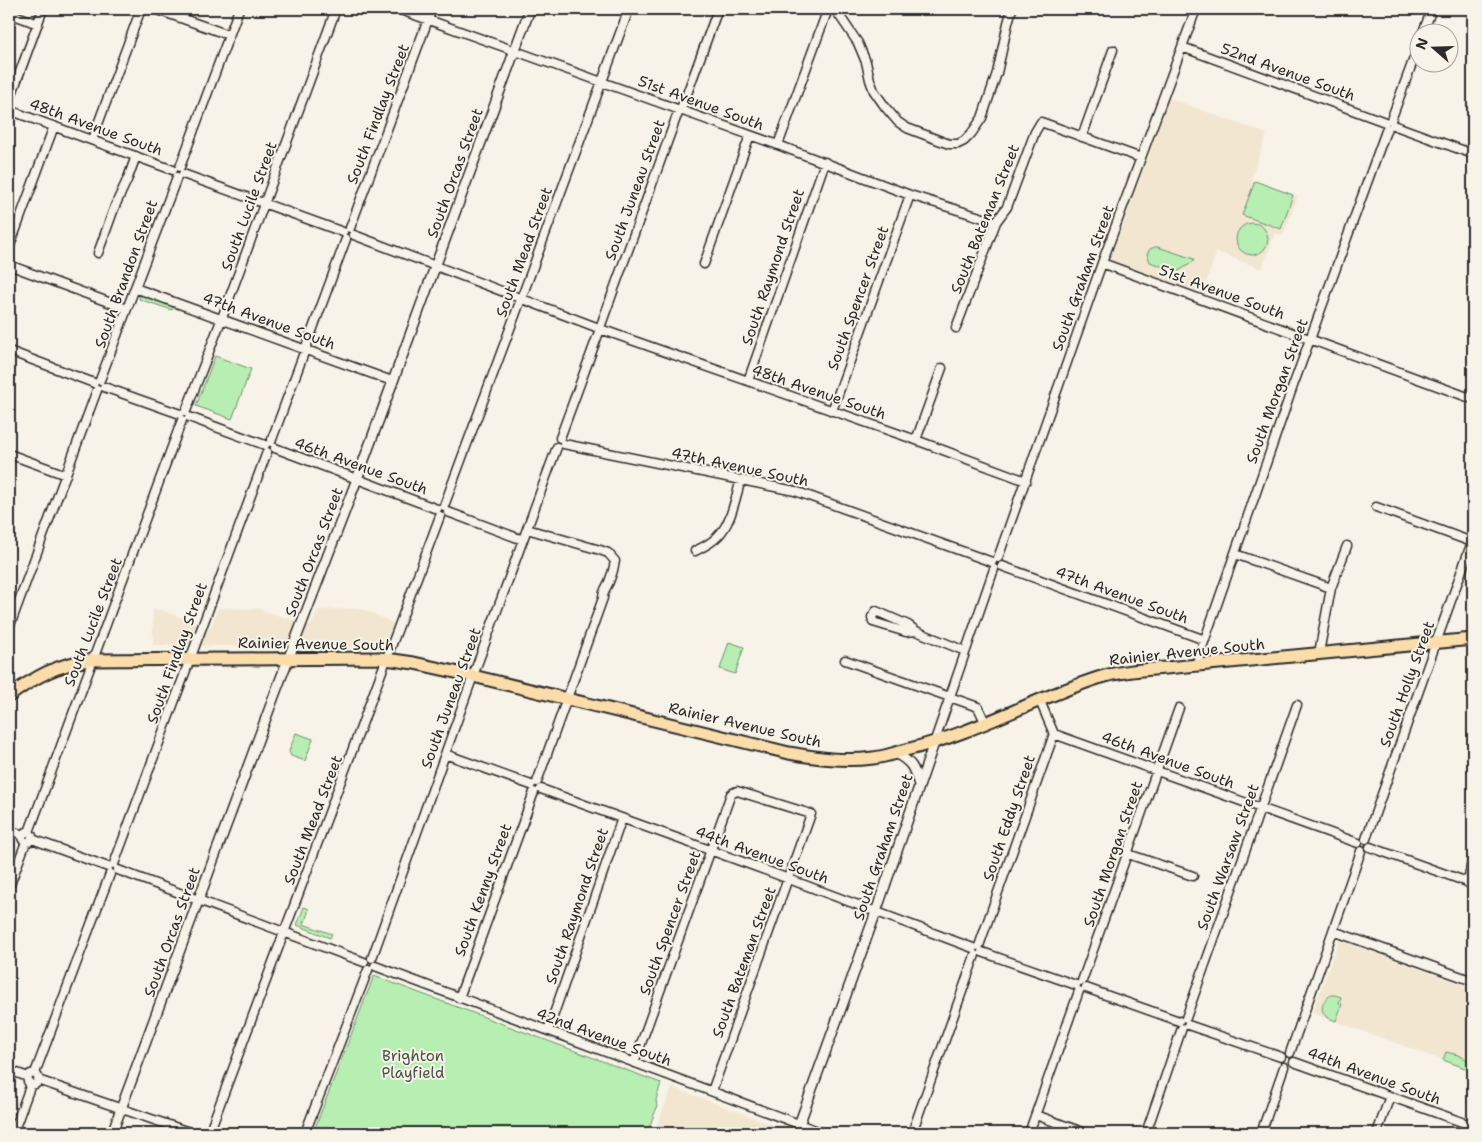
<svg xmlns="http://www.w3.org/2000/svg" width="1482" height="1142" font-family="'Shantell Sans',sans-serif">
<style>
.built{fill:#f3e6d1}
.green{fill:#b7efb2;stroke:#718d6e}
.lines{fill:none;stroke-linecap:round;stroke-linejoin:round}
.minor-casing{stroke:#2b2b2b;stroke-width:11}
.tertiary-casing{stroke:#2b2b2b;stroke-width:12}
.primary-casing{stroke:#2b2b2b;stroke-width:15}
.minor{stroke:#f7f3e8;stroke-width:8}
.tertiary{stroke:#f7f3e8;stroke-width:9}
.primary{stroke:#fbddab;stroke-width:11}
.labels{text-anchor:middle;stroke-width:4;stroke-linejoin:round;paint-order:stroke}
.street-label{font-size:15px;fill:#2b2b2b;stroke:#f7f3e8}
.park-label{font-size:15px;fill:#475246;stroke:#f7f3e8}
</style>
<rect width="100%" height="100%" fill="#f7f3e8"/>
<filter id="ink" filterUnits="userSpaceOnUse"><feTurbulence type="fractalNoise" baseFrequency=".02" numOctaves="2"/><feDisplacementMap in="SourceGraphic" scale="10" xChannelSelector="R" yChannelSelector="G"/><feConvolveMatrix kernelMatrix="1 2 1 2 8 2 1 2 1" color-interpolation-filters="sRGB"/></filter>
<g filter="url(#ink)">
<path class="built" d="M1169,98L1267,134L1251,179L1298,196L1283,236L1275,233L1262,269L1217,252L1202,293L1110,260Z
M218,608L259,609L311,626L318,610L358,608L368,611L395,624L384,648L153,645V610H161L210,629Z
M1339,940L1473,988V1071L1312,1013Z
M672,1087L787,1130L786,1133H654Z"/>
<path class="green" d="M1255,181L1293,195L1281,229L1242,215Z
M1236 239a16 16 0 1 1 32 0a16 16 0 1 1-32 0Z
M1155,247H1158L1194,259L1193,262L1177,272L1150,262L1147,254L1150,249Z
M141,293L174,305L172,310L139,299Z
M215,356L251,369L232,419L196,406Z
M729,642L744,647L735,674L720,669Z
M296,733L313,739L305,761L291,756L289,751Z
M304,907L309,909L305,922L303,921V924L332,934L330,938L297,925Z
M374,976L661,1083L656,1100L657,1107L647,1133H313Z
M1331,995H1335L1341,997L1339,1003L1342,1004L1336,1021C1333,1020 1330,1019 1327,1017C1318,1011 1323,1000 1331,995Z
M1446,1052L1458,1055L1470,1061L1473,1052V1071L1443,1060Z"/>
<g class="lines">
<defs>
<path id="minor" d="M155,9L229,35
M398,9L778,145L910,195L996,222
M835,9L858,43L866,62L870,80L874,91L886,108L898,122L907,128L949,144H958L964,141L971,134L982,118L997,73L1008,23L1012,9
M9,13L38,24
M1423,32L1432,9
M1182,47L1385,122
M9,102L43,9
M9,110L173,170
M1391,120L1420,42
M1393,125L1473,154
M1082,137L1113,50
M92,140L141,9
M778,145L828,9
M180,167L239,9
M183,174L343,232
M350,228L432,9
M354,235L596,327
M9,248L54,126
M98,253L115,206L128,178L136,156
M1102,263L1473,399
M704,264L750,135
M9,265L127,309
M135,288L392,381
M601,325L676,118L684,102L718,9
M956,328L996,222L1007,207L1035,132L1041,122L1141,158
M603,330L916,440L1026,481
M9,351L94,383
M100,380L177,177
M748,381L825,162
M104,387L180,414
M186,411L222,318L336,9
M832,411L910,195
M189,417L265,445
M560,438L599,332
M916,440L942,368
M271,442L346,239
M564,444L795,491L992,562
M275,448L437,509
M9,454L66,475
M444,506L629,9
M1376,507L1472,542
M448,512L523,540
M527,529L600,550L608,553L615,561C614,568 612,575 609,582C606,588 603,591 603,598L537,782
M695,551C703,547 712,543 718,536C732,522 735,498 741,480
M1235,554L1331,588
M998,558L1102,263L1196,9
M1002,566L1205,640
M9,628L97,390
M916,631L908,625L876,611L872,617L873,622L906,632L916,631L965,651
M1319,653L1331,588L1347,546
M845,660L978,707L986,724
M1196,665L1293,386L1387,128
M1054,734L1358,843
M934,743L994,569
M445,754L531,785
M541,789L754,866L973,948
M9,830L23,835
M29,832L182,420
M22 837a5 5 0 1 1 10 0a5 5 0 1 1-10 0Z
M32,839L108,867
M1366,839L1473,539
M1370,847L1473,884
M1128,854L1193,876
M114,864L267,452
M118,870L364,962
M1468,883L1473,855
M9,887L26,842
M1333,931L1473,981
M979,946L1054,734L1040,701
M982,952L1076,985
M372,958L473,676L557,447
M375,966L823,1133
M1082,981L1179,708
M1086,988L1179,1021
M459,998L534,792
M1186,1018L1297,705
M1188,1025L1281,1057
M548,1031L622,818
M1290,1053L1361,851
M1294,1062L1473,1126
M634,1063L731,794L737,791L811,814L712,1091
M9,1070L28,1077
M35,1073L110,874
M27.5 1079a5.5 5.5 0 1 1 11 0a5.5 5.5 0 1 1-11 0Z
M38,1080L192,1133
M1036,1115L1085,1133
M13,1133L31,1084
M209,1133L440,516
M305,1133L368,970
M912,1133L975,955
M1029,1133L1079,991
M1146,1133L1182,1028
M1261,1133L1284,1067
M1377,1133L1390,1096"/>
<path id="tertiary" d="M895,753C912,762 914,768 919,785
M112,1133L276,691L357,479L530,9
M796,1133L876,912L934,743"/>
<path id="primary" d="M9,696C35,677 56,665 89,660L379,658L414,663L473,676L789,753C817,758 845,762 873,758C884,757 895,753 906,750C973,734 1033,699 1098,678C1120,671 1143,670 1166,668L1473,639"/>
</defs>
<use href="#minor" class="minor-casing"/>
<use href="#tertiary" class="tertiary-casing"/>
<use href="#primary" class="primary-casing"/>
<use href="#minor" class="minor"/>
<use href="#tertiary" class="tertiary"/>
<use href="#primary" class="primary"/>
</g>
</g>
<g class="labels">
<g class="street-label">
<text transform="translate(1288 72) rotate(20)" y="5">52nd Avenue South</text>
<text transform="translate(701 103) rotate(20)" y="5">51st Avenue South</text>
<text transform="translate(378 114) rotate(-69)" y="5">South Findlay Street</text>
<text transform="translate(96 127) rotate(20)" y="5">48th Avenue South</text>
<text transform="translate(455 173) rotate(-70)" y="5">South Orcas Street</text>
<text transform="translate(635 190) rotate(-70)" y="5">South Juneau Street</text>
<text transform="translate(249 206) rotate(-70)" y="5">South Lucile Street</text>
<text transform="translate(985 219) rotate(-68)" y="5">South Bateman Street</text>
<text transform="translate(524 252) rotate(-70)" y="5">South Mead Street</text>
<text transform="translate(773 267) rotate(-71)" y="5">South Raymond Street</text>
<text transform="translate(126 274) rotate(-70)" y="5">South Brandon Street</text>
<text transform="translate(1083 278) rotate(-70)" y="5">South Graham Street</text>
<text transform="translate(1222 292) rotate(20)" y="5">51st Avenue South</text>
<text transform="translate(858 298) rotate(-70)" y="5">South Spencer Street</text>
<text transform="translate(269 321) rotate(20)" y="5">47th Avenue South</text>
<text transform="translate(1277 391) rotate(-70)" y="5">South Morgan Street</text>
<text transform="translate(819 392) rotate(19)" y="5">48th Avenue South</text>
<text transform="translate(361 466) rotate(20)" y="5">46th Avenue South</text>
<text transform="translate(740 467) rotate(12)" y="5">47th Avenue South</text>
<text transform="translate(314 552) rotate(-69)" y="5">South Orcas Street</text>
<text transform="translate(1122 595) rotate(20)" y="5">47th Avenue South</text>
<text transform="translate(93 622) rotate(-69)" y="5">South Lucile Street</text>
<text transform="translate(316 644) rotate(1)" y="5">Rainier Avenue South</text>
<text transform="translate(1187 652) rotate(-6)" y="5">Rainier Avenue South</text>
<text transform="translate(177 653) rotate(-70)" y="5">South Findlay Street</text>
<text transform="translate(1407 684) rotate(-70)" y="5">South Holly Street</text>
<text transform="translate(451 698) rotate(-70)" y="5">South Juneau Street</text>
<text transform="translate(745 725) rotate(13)" y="5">Rainier Avenue South</text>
<text transform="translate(1168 760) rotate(20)" y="5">46th Avenue South</text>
<text transform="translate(1009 818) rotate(-71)" y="5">South Eddy Street</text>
<text transform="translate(313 820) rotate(-69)" y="5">South Mead Street</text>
<text transform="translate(883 847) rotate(-71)" y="5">South Graham Street</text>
<text transform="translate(1113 854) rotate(-71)" y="5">South Morgan Street</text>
<text transform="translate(762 855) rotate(20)" y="5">44th Avenue South</text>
<text transform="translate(1228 857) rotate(-70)" y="5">South Warsaw Street</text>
<text transform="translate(483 890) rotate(-70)" y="5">South Kenny Street</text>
<text transform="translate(577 906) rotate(-71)" y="5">South Raymond Street</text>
<text transform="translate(670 923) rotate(-70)" y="5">South Spencer Street</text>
<text transform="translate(172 932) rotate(-70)" y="5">South Orcas Street</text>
<text transform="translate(744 962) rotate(-70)" y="5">South Bateman Street</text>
<text transform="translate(604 1037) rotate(20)" y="5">42nd Avenue South</text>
<text transform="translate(1374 1076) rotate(20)" y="5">44th Avenue South</text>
</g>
<g class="park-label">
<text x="413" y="1061">Brighton<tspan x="413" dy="17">Playfield</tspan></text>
</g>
</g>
<rect width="1482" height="1142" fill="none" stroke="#f7f3e8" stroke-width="30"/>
<rect x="15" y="15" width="1452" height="1112" fill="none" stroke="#2b2b2b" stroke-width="2" filter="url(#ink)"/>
<g transform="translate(1434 48) rotate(290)"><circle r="24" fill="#f7f3e8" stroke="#a5a39c"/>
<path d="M0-4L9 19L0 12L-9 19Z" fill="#2b2b2b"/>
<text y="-8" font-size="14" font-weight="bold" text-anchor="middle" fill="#2b2b2b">N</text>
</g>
</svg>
